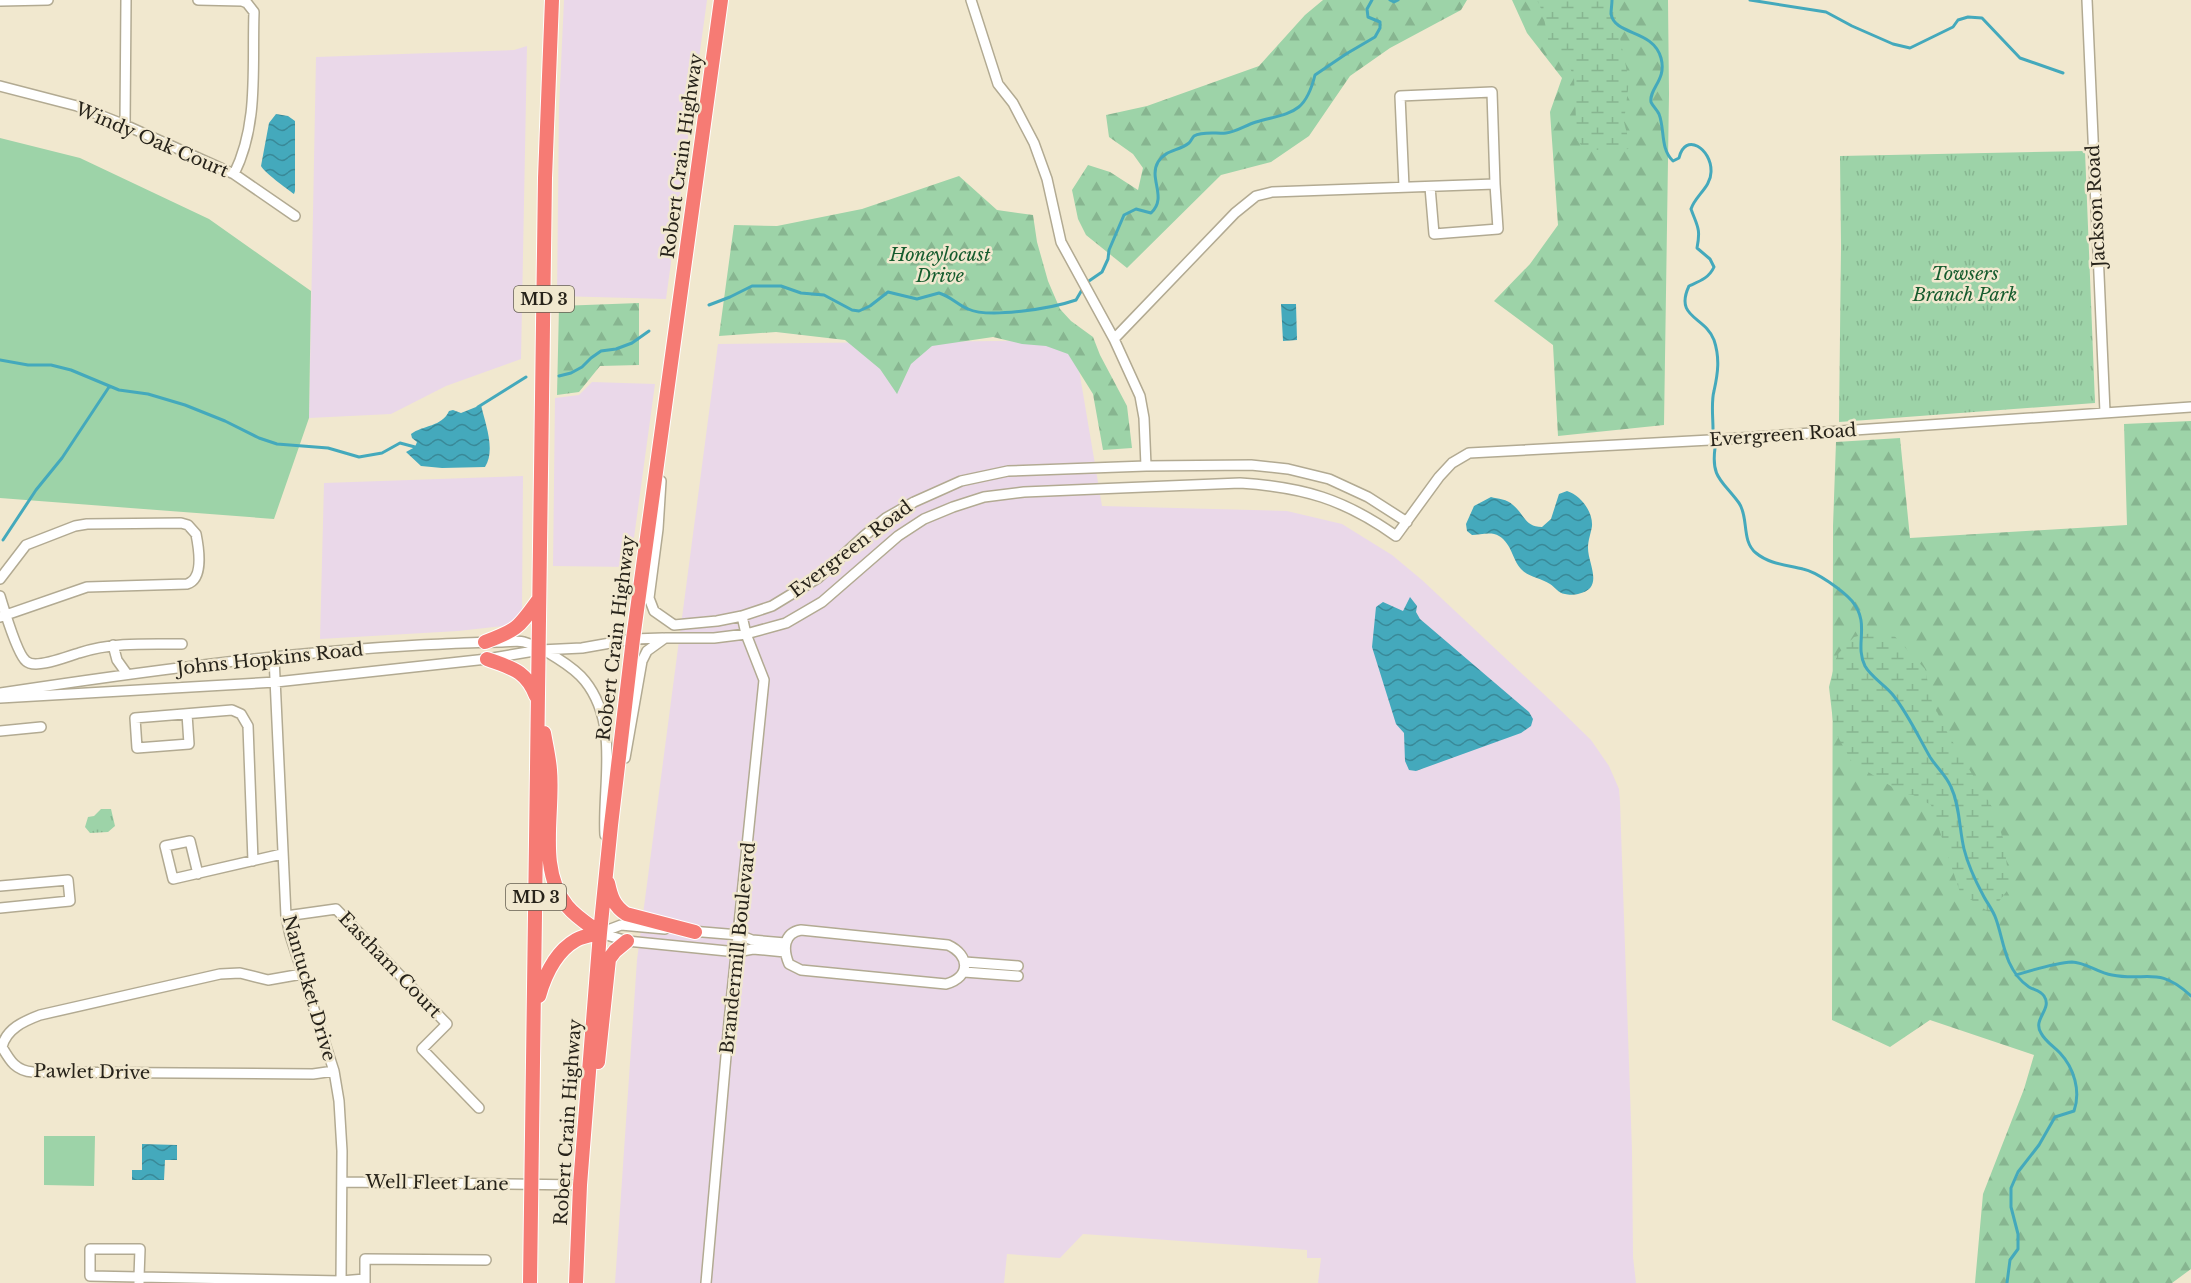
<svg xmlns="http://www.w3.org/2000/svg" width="2191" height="1283" font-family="'Libre Baskerville',serif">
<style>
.commercial{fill:#ead8e9}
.grass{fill:#9dd3a8}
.forest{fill:url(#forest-firs)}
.wetland{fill:url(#wetland-marsh)}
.park{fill:url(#park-tufts)}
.water{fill:url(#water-waves)}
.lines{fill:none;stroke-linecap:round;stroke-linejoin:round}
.stream{stroke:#44a9bc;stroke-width:3}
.minor-casing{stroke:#b2aa92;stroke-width:12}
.highway-casing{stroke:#fff;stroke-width:16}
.minor{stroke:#fff;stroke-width:9}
.highway{stroke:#f67b74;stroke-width:14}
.labels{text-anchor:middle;stroke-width:5;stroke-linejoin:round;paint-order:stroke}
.shield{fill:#f1e8cf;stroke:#645e50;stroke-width:1.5}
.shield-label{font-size:16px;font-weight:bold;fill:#27231a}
.street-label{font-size:18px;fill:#27231a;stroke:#f1e8cf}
.park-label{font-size:18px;font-style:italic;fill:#165c2e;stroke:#f1e8cf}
</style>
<defs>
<pattern id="forest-firs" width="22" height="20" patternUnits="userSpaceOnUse" patternTransform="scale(1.5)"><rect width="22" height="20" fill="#9dd3a8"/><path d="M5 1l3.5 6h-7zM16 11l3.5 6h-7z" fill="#87b590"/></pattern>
<pattern id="wetland-marsh" width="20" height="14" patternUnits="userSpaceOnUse" patternTransform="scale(1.5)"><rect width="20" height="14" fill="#9dd3a8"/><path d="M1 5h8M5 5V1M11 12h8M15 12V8" fill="none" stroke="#87b590"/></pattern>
<pattern id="park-tufts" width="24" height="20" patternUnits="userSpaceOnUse" patternTransform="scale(1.5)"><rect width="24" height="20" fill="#9dd3a8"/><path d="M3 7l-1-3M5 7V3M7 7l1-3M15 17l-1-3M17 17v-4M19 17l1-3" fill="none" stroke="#87b590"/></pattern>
<pattern id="water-waves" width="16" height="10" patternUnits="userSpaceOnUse" patternTransform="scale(1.5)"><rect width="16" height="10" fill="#44a9bc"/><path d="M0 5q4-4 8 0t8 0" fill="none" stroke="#398998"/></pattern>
</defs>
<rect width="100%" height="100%" fill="#f1e8cf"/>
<path class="commercial" d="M564,0H707L666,299L557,296L559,108Z
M527,46L521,359L446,386L391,414L309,418L316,57L514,50Z
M1074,340L1102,506L1287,511L1342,524L1392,555L1422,580L1549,699L1591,740L1609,766L1619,789L1620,802L1632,1150L1633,1257L1636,1283H1318L1321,1258H1307V1250L1083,1234L1060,1258L1007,1254L1004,1283H615L637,960L718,344Z
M592,382L655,384L630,567L553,566L555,398L579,395Z
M523,476L522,611L512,625L458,631L320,639L324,483Z"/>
<path class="grass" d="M0,138L80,158L209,219L311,291L309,418L274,519L0,498Z
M44,1136H95L94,1186L44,1185Z"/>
<path class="forest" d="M1323,0H1467L1461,10L1390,48L1350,76L1309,136L1271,162L1221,175L1127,268L1086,235L1078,219L1072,190L1088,165L1110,172L1138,190L1143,168L1133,154L1109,137L1106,115L1147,106L1259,66L1305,15Z
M1512,0H1668L1669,94L1664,425L1558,436L1553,345L1494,301L1530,264L1558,225L1550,112L1562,78L1527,33Z
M959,176L997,210L1033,215L1037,242L1048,281L1060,309L1071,321L1093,337L1100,355L1127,406L1132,448L1103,450L1093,394L1068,354L1046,346L1022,344L993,337L932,346L911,364L897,394L880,369L845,340L776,332L719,336L734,225L777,226L862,209Z
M639,303V365L600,366L579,392L557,395L559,306Z
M2191,421V1269L2172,1283H1975L1983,1194L2024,1089L2034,1055L1930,1020L1890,1047L1832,1020L1833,526L1836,442L1900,438L1910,538L2127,525L2124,424Z"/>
<path class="wetland" d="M1537,0H1612L1629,81L1624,122L1631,149L1585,150L1577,140L1574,78L1565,55L1549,44L1543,13Z
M1888,629L1925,669L1932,702L1948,734L1992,807L2003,838L2010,887L1990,913L1960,892L1931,805L1913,795L1902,793L1852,762L1834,730L1829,687L1837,655L1854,637Z"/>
<path class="park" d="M2085,151L2095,403L1839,422L1841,246L1840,156Z
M101,809H111L115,826L108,832L90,833L85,827L88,817L94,816Z"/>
<path class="water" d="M276,114L288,116L295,121V191L294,194C287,189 264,172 261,166L269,123Z
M1281,304H1296L1297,340L1283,341Z
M481,405C485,423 496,450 485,467L442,468L421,466L406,452L415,447L417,442L412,438L411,434C423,425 442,427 449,411L453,410L461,413Z
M1567,491C1580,495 1593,511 1592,526C1591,533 1588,540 1588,548C1588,564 1605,589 1578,594C1575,595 1568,595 1565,594C1558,593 1555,587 1550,584C1541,578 1528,577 1521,569C1512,559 1512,544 1499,536C1491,531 1480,535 1472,535L1467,531L1466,524L1474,506L1491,497C1498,499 1507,499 1513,505C1525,515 1525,527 1542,527L1551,519L1559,494Z
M1410,597L1417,606L1416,612L1420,619L1529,712L1533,719L1531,726L1521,733L1416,771L1409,770L1405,761L1404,733L1396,724L1372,647L1376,607L1383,602L1403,611Z
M142,1144L177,1145V1160H165L164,1180H132V1170H142Z"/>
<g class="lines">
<path class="stream" d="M1390,0L1394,2L1398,0
M1612,0C1612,4 1611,10 1611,14C1615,36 1653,29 1661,58C1667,80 1649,88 1651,102C1652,105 1657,110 1659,114C1665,129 1660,149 1673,161L1679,158C1685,131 1712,149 1711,172C1711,187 1695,196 1691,209C1697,226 1701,228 1697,248L1710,259L1714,267C1709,278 1700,281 1689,286C1674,318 1705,316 1714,340C1720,358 1718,373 1714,391C1711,402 1713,417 1713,429
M1750,0L1826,12L1852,26L1893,44L1910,48L1953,27L1958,20L1968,17L1982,18L2020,58L2063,73
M709,305L730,297L752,286H781L801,293L824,295L852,310L859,311L870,306L888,292L917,299L939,293C950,296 958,305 968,309C989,319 1053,308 1076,300L1086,283L1102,272L1108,259L1109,250L1124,215L1136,209L1151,213C1168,197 1148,179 1158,162C1165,150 1179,151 1189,143C1191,141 1192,138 1194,136C1203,131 1217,134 1226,133C1236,132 1246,125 1256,122C1291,112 1305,115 1315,75L1346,54L1375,37L1380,28V22L1368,17L1367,9L1372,0
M0,360L28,365H51L71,370L119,390L148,394L185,405L225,421L259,438L277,444L328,448L359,457L382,453L400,443L415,447H419
M559,376L571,373L582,367L591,358L601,351L616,349L632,343L649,331
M478,407L526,377
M1715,448C1711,478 1722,480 1739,503C1749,517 1741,541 1756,553C1769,564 1787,565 1803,569C1817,572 1842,590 1852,601C1871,624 1854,644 1865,666C1871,677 1885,685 1893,695C1908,714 1918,736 1930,757C1937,768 1946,775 1951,787C1960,806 1959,828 1964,849C1968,865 1975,880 1983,895C1987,903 1993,910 1996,919C2001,933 2003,948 2009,962C2013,971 2020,981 2029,987C2034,990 2040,990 2044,996C2053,1009 2032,1019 2041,1033C2045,1041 2053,1046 2060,1053C2074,1068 2081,1091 2074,1111L2055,1117L2039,1145L2018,1172L2011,1188V1207L2018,1234V1249L2010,1260L2007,1283
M3,540L36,490L62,458L109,387
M2016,975C2033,970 2054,963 2072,962C2085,962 2098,973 2112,975C2147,982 2158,965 2191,996"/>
<defs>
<path id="minor" d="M198,0L242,1L247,3L254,12C252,67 259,124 234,174
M971,0L998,84L1013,103L1034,143L1047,179L1061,242L1114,339L1140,396L1144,418L1146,466
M2087,0L2105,412
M0,1L48,0
M0,86L77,106L125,125L234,174L295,216
M125,125L126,0
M1404,187L1400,96L1492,92L1495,184
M1114,339L1235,213L1256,196L1272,192L1495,184L1498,229L1434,234L1430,187
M661,481L658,529L649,598L654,611L674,625L717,621L742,616L772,606L818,578L864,536L886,518L914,502L961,481L1008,471L1146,466L1251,465L1288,469L1329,479L1368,497L1407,522
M0,579L26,545L75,526L87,524L181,523L188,525L196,534C199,549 204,579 187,584L87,587L0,617
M0,596C4,609 17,654 26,661C35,670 68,656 79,653C113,642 147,644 182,644
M113,645L117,660L127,674
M274,657L286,916L290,935L334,1071L339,1101L342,1151L341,1283
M0,693C139,672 279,653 420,645C447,644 474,642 502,642C509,642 518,640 524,642C542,647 574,667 585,681C620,725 602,785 605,835
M0,698L276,682L487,659L540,650L582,648L633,639L663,638
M187,714L189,744L137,748L135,718L232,710L241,714L248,726L253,861
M0,731L41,727
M625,758L642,661L647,651L665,638H714L746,634L786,623L822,602L898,536L924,519L953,507L984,497L1024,492L1240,483C1303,487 1344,499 1396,536L1439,477L1452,463L1469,453L1710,440L2191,407
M198,874L190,841L165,846L173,879L282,854
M0,886L68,880L70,901L0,908
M286,916L336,909L447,1024L422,1049L479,1108
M801,930L948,945C970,955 971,977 946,984L801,970L789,964C783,950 783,933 801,930Z
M691,931L739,935L752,940L785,943
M600,933L621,925L665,929
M600,933L627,941L737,952L753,949L785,952
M965,962L1018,966
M964,972L1018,976
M302,974L268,980L240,973L220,974L40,1015C24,1021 6,1029 2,1047C10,1061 16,1071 33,1072L313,1074L334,1071
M342,1182L580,1185
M139,1283V1277L90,1276V1249H140L139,1277L341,1281L365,1279
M365,1283V1259L486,1260
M706,1283L729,1022L764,680L746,634L742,616"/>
<path id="highway" d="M485,642C519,629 518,628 539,599
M487,659C511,668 526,670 536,696
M544,733C546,745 549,757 550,770C554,813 537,869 567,906C576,917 589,925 600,933
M608,883C611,897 614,906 626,914L695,932
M539,996C545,975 555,952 576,940C583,936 592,935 600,933
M598,1062L609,959L615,951L627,941
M530,1283L545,178L552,0
M576,1283L580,1185L600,933L611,825L633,639L721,0"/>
</defs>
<use href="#minor" class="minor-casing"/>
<use href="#highway" class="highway-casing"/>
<use href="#minor" class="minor"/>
<use href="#highway" class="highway"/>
</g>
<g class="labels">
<g class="shield">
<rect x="514" y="286" width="60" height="26" rx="4.5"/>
<rect x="506" y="884" width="60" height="26" rx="4.5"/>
</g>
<g class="shield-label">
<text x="544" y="305">MD 3</text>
<text x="536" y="903">MD 3</text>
</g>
<g class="street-label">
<text transform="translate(152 140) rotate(23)" y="6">Windy Oak Court</text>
<text transform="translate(682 156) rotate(-82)" y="6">Robert Crain Highway</text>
<text transform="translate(2096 206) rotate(-93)" y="6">Jackson Road</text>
<text transform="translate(1783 435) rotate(-4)" y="6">Evergreen Road</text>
<text transform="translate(851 549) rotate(-37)" y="6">Evergreen Road</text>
<text transform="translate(616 638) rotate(-83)" y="6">Robert Crain Highway</text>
<text transform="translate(270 659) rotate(-6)" y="6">Johns Hopkins Road</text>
<text transform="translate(738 948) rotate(-84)" y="6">Brandermill Boulevard</text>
<text transform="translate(390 965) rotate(46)" y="6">Eastham Court</text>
<text transform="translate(309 988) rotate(74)" y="6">Nantucket Drive</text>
<text transform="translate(92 1072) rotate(1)" y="6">Pawlet Drive</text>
<text transform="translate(568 1122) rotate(-86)" y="6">Robert Crain Highway</text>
<text transform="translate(437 1183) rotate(1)" y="6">Well Fleet Lane</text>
</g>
<g class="park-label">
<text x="940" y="261">Honeylocust<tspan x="940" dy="21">Drive</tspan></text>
<text x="1965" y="280">Towsers<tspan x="1965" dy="21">Branch Park</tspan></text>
</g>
</g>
</svg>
